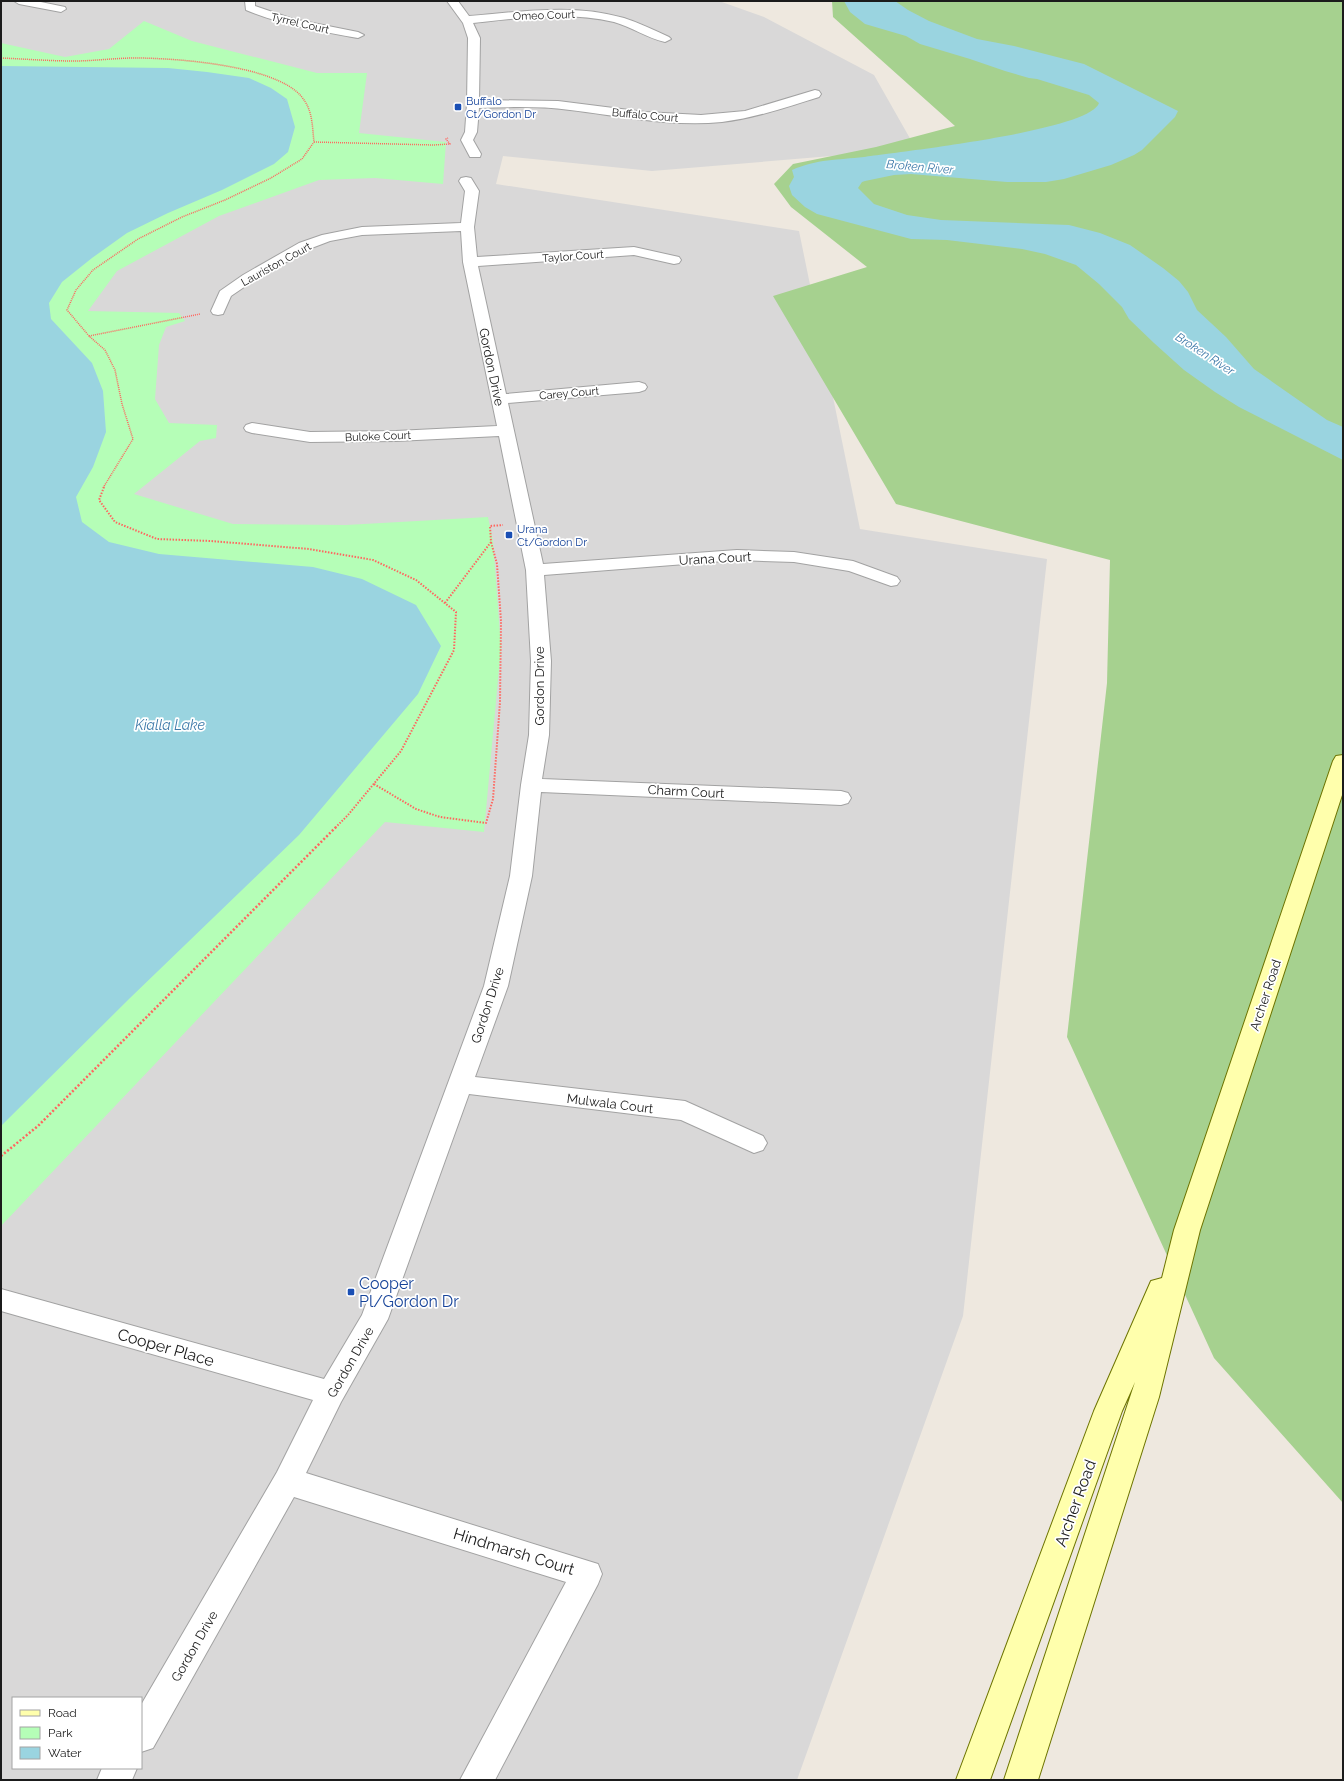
<svg xmlns="http://www.w3.org/2000/svg" width="1344" height="1781" font-family="Raleway,sans-serif">
<style>
.residential{fill:#d9d8d8;fill-rule:evenodd}
.forest{fill:#a6d18f}
.park{fill:#b5feb7}
.water{fill:#9ad4e0}
.lines{fill:none;stroke-linecap:round;stroke-linejoin:round}
.minor-casing{stroke:#a2a2a2;stroke-width:2}
.secondary-casing{stroke:#6d7400;stroke-width:2}
.path-far2{stroke:#ff665f;stroke-width:1.5;stroke-dasharray:1 1;stroke-linecap:butt}
.path-far1{stroke:#ff665f;stroke-width:2;stroke-dasharray:1.5 1.5;stroke-linecap:butt}
.path{stroke:#ff665f;stroke-width:2.5;stroke-dasharray:2 2;stroke-linecap:butt}
.minor{fill:#fff;fill-rule:evenodd}
.secondary{fill:#ffffac;fill-rule:evenodd}
.transit-dot{fill:#1a4fb4;stroke:#fff;stroke-width:1.5}
.labels{text-anchor:middle;stroke-width:3.5;stroke-linejoin:round;paint-order:stroke}
.far-street-label{font-size:11px;fill:#1b1b1b;stroke:#fff}
.far-transit-label{font-size:11px;fill:#164399;stroke:#fff;text-anchor:start}
.far-water-label{font-size:12px;font-style:italic;fill:#3e7aa9;stroke:#fff}
.street-label{font-size:13px;fill:#1b1b1b;stroke:#fff}
.water-label{font-size:14px;font-style:italic;fill:#3e7aa9;stroke:#fff}
.near-transit-label{font-size:16px;fill:#164399;stroke:#fff;text-anchor:start}
.near-street-label{font-size:16px;fill:#1b1b1b;stroke:#fff}
</style>
<rect width="100%" height="100%" fill="#eee8df"/>
<path class="residential" d="M1,1H719L764,17L874,75L916,149L652,171L503,156L496,184L799,231L860,529L1047,559L963,1316L797,1780H1ZM13,1698H141V1768H13Z"/>
<path class="forest" d="M832,1H1343V1503L1214,1358L1067,1037L1107,683L1110,560L896,504L773,296L867,267L791,207L774,184L793,164L876,147L955,126L833,17Z"/>
<path class="park" d="M144,21L192,41L317,73H367L359,133L446,142L443,184L375,178L319,180L219,216L117,271L88,311L179,313L185,321L166,327L159,345L155,399L169,423L217,425L216,438L200,441L134,494L233,524L346,525L488,517L493,541L501,647L484,832L385,822L1,1226V43L65,57L109,49Z"/>
<path class="water" d="M844,1H895L908,10L929,21L977,39L1014,46L1084,64L1178,111L1175,117L1142,150L1134,155L1111,165L1064,179L1046,182H1007L911,174L894,175L865,181L862,182L858,188L874,204L907,215L941,220L1069,225L1100,233L1130,245L1163,268L1179,281L1188,292L1197,310L1226,337L1254,369L1327,420L1343,427V460L1239,407L1215,392L1184,370L1154,343L1129,319L1122,307L1099,284L1076,265L1045,254L1022,249L947,240L911,239L817,214L805,207L792,195L789,186L794,177L792,170C817,159 838,160 864,157C898,152 1090,131 1099,103L1089,95L1037,79L1029,78L1005,71L970,59L920,44L906,36L865,24L850,12Z
M1,66L168,68L207,72L249,78L271,88L287,99L295,127L288,152L274,164L222,190L168,213L127,233L92,258L62,282L49,303L51,319L92,363L103,391L106,432L93,467L76,497L82,522L109,542L159,554L313,567L362,579L416,605L441,646L418,694L299,835L130,998L1,1126Z"/>
<g class="lines">
<defs>
<path id="minor" d="M14,1H36L65,7L66,9L61,12L19,4Z
M245,1H255V6L293,19L358,32L364,35L358,38C320,31 282,25 246,10Z
M447,1H458L469,16C520,12 573,3 624,18C639,23 654,30 669,37L671,39L665,42C647,38 632,27 614,22C568,11 520,18 473,23L480,38L479,100L558,101L645,112L701,115L745,111L815,90L819,91L821,94L819,97C787,107 755,118 722,122C671,127 621,116 570,110C540,106 509,107 479,108L477,132L473,140L481,154L480,157H470L461,140L465,132L467,104L468,38L463,23Z
M466,177L471,178L479,191L474,227L477,257L634,247L679,257L681,260L679,263L674,264L634,255L478,266L506,394L639,382L645,384L647,387L645,390L639,392L508,403L543,564L737,550L794,552L853,561L897,577L900,581L897,585L891,586L849,571L794,562L737,560L544,575L551,661L549,735L542,779L841,791L848,793L851,798L848,803L841,805L541,792L532,876L508,986L475,1077L685,1101L763,1136L767,1143L763,1150L754,1153L681,1120L469,1094L388,1319L341,1402L306,1473L598,1564L602,1574L598,1584L495,1780H460L566,1582L294,1497L153,1748L141,1752V1705L277,1472L313,1400L1,1311V1289L324,1379L362,1315L484,986L510,876L521,785L529,735L531,661L526,570L499,436L396,441L310,442L252,433L246,431L244,428L246,425L252,423L310,432L396,431L497,426L463,262L461,231L362,235L330,241L309,249L253,281L231,296L223,314L218,315L213,314L211,311L220,291L243,275L299,243L322,235L362,227L461,223L465,191L459,181L461,178Z
M102,1768H137L132,1780H97Z"/>
<path id="secondary" d="M1343,755V792L1200,1230L1159,1397L1038,1780H1004L1135,1382L1122,1411L990,1780H956L1094,1411L1151,1281L1162,1278L1174,1230L1333,761L1336,756Z"/>
</defs>
<use href="#minor" class="minor-casing"/>
<use href="#secondary" class="secondary-casing"/>
<path class="path-far2" d="M1,58C25,59 50,61 74,61C94,61 115,58 135,58C175,58 274,65 301,96C313,110 312,125 314,142L302,159L271,178L225,200L182,217L138,239L93,270L76,290L67,310L89,336L105,350L115,370L122,404L133,439L103,488
M314,142L433,145L450,144L446,139L448,138
M89,336L200,314"/>
<path class="path-far1" d="M104,487L99,500L115,522L157,539L211,541L309,549L373,560L416,580L456,612L454,650L401,751L348,815L336,827
M445,603L491,542L490,526L503,525
M374,784L416,809L440,817L486,823L493,799L500,702L501,621L497,564L491,542"/>
<path class="path" d="M1,1156L38,1126L337,826"/>
<use href="#minor" class="minor"/>
<use href="#secondary" class="secondary"/>
</g>
<g class="transit-dot">
<rect x="454" y="103" width="8" height="8" rx="2"/>
<rect x="505" y="531" width="8" height="8" rx="2"/>
<rect x="347" y="1288" width="8" height="8" rx="2"/>
</g>
<g class="labels">
<g class="far-street-label">
<text transform="translate(544 15) rotate(-2)" y="4">Omeo Court</text>
<text transform="translate(300 23) rotate(13)" y="4">Tyrrel Court</text>
<text transform="translate(645 115) rotate(5)" y="4">Buffalo Court</text>
<text transform="translate(573 256) rotate(-4)" y="4">Taylor Court</text>
<text transform="translate(276 264) rotate(-29)" y="4">Lauriston Court</text>
<text transform="translate(569 393) rotate(-5)" y="4">Carey Court</text>
<text transform="translate(378 436) rotate(-2)" y="4">Buloke Court</text>
</g>
<g class="far-transit-label">
<text x="466" y="105">Buffalo<tspan x="466" dy="13">Ct/Gordon Dr</tspan></text>
<text x="517" y="533">Urana<tspan x="517" dy="13">Ct/Gordon Dr</tspan></text>
</g>
<g class="far-water-label">
<text transform="translate(920 167) rotate(5)" y="4">Broken River</text>
<text transform="translate(1205 354) rotate(33)" y="4">Broken River</text>
</g>
<g class="street-label">
<text transform="translate(492 367) rotate(78)" y="5">Gordon Drive</text>
<text transform="translate(715 558) rotate(-3)" y="5">Urana Court</text>
<text transform="translate(539 686) rotate(-90)" y="5">Gordon Drive</text>
<text transform="translate(686 791) rotate(3)" y="5">Charm Court</text>
<text transform="translate(1265 995) rotate(-72)" y="5">Archer Road</text>
<text transform="translate(487 1005) rotate(-72)" y="5">Gordon Drive</text>
<text transform="translate(610 1103) rotate(7)" y="5">Mulwala Court</text>
<text transform="translate(350 1362) rotate(-60)" y="5">Gordon Drive</text>
<text transform="translate(194 1646) rotate(-60)" y="5">Gordon Drive</text>
</g>
<g class="water-label">
<text x="170" y="730">Kialla Lake</text>
</g>
<g class="near-transit-label">
<text x="359" y="1289">Cooper<tspan x="359" dy="18">Pl/Gordon Dr</tspan></text>
</g>
<g class="near-street-label">
<text transform="translate(166 1347) rotate(16)" y="6">Cooper Place</text>
<text transform="translate(1075 1503) rotate(-70)" y="6">Archer Road</text>
<text transform="translate(514 1551) rotate(17)" y="6">Hindmarsh Court</text>
</g>
</g>
<rect width="1344" height="1781" fill="none" stroke="#1b1b1b" stroke-width="4"/>
<rect x="12" y="1697" width="130" height="72" fill="#ffffff" stroke="#a4a4a4"/>
<rect x="20" y="1710" width="20" height="6" fill="#ffffac" stroke="#a4a4a4"/>
<text x="48" y="1717" font-size="12" fill="#1b1b1b">Road</text>
<rect x="20" y="1727" width="20" height="12" fill="#b5feb7" stroke="#a4a4a4"/>
<text x="48" y="1737" font-size="12" fill="#1b1b1b">Park</text>
<rect x="20" y="1747" width="20" height="12" fill="#9ad4e0" stroke="#a4a4a4"/>
<text x="48" y="1757" font-size="12" fill="#1b1b1b">Water</text>
</svg>
